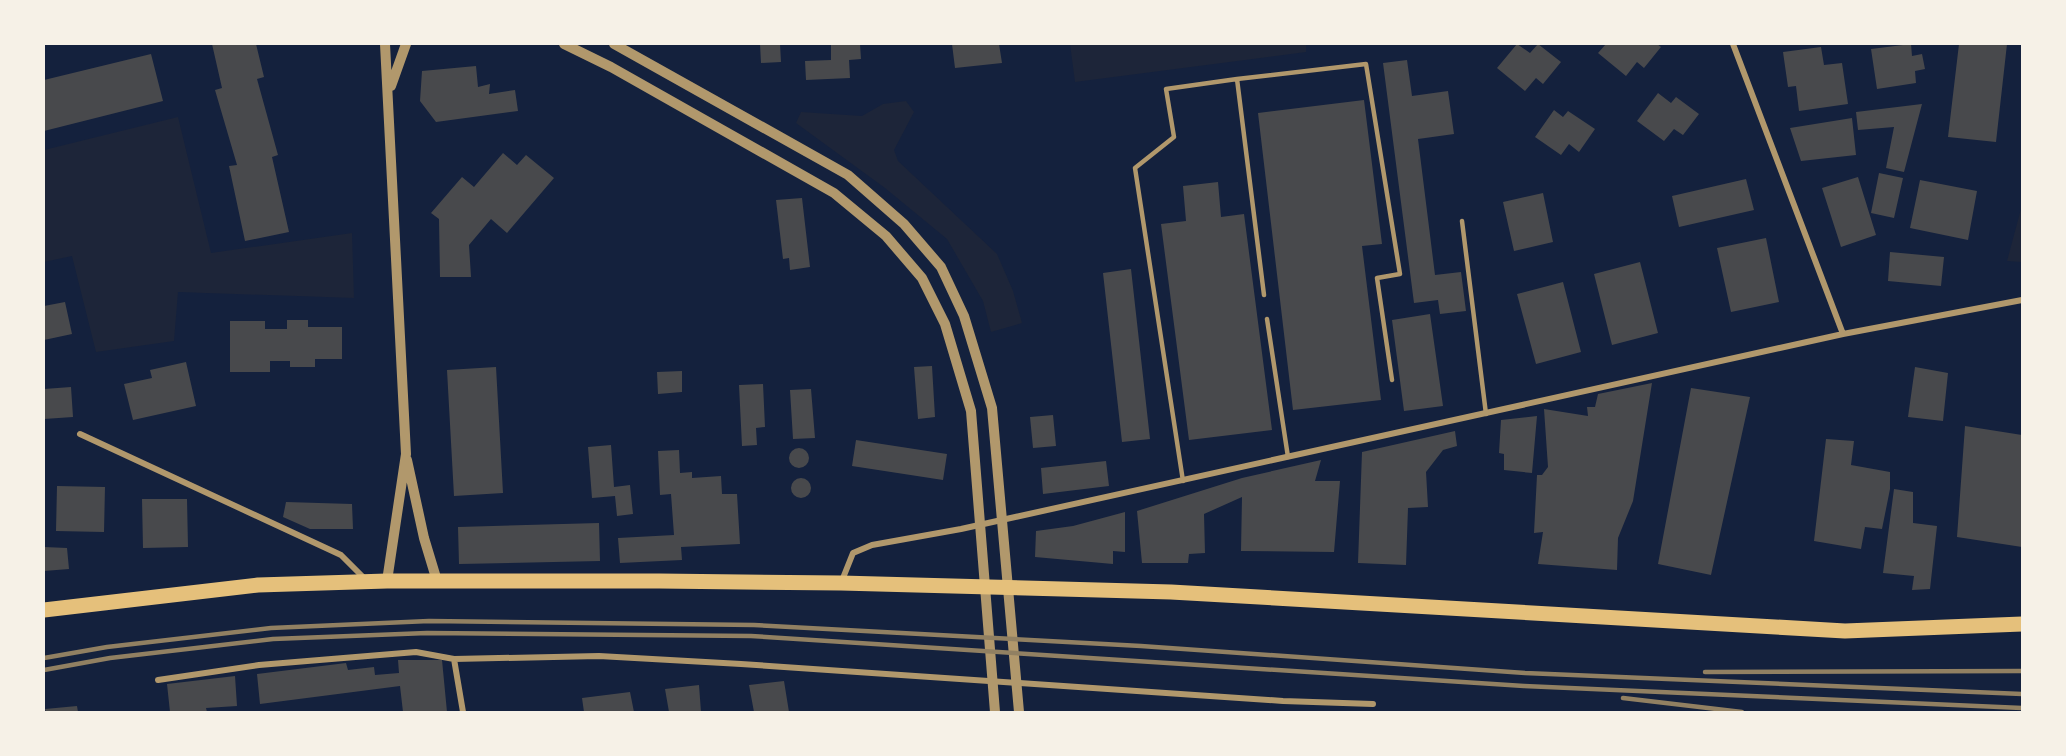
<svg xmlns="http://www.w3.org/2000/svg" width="2066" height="756" font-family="Manrope,sans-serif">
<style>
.green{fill:#1d2539}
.building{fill:#48494c}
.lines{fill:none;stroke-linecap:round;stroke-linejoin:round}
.service{stroke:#b1986c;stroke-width:4.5}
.minor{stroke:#b1986c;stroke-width:6}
.tertiary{stroke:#b1986c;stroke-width:10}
.primary{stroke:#e5c07b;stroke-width:15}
.rail{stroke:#918062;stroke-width:4.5}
</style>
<rect width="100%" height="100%" fill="#14213d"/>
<path class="green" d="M1070,44H1306V52L1075,82Z
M906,101L914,112L894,150L898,161L997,254L1013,291L1022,323L991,332L983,301L947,239L885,188L796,123L801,112L862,116L883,104Z
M178,117L211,253L352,233L354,298L178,292L174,341L96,352L72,256L44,262V150Z
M2022,185V262L2007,261L2021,209Z"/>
<path class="building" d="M212,44H256L264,77L257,79L278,155L272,157L289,232L245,241L229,166L237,165L215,90L222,88Z
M760,44H780L781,62L761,63Z
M831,44H860L861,59L849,60L850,78L806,80L805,61L831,60Z
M952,44H999L1002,63L955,68Z
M1517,44L1530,53L1538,44L1561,62L1543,84L1536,78L1525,91L1497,68Z
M1606,44H1657L1661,47L1644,68L1637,62L1626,76L1598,53Z
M1911,44L1912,56L1922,54L1925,69L1915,71L1916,83L1877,89L1871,49Z
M1959,44H2007L1996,142L1948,137Z
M1821,47L1824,65L1842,63L1848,104L1799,111L1796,86L1788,87L1783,52Z
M151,54L163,101L44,131V80Z
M1407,60L1412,96L1448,91L1454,134L1418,139L1435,275L1461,272L1466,311L1440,314L1438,300L1414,303L1383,63Z
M476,66L478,87L490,84L489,94L515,90L518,111L436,122L420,101L422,71Z
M1658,93L1671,103L1676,97L1699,114L1683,135L1674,129L1664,141L1637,121Z
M1364,100L1382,244L1362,246L1381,400L1293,410L1258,113Z
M1922,104L1904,172L1886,168L1894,127L1858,130L1856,112Z
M1554,110L1563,117L1568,111L1595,129L1579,152L1569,144L1561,155L1535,137Z
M1852,118L1856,155L1801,161L1790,128Z
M503,153L517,165L526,155L554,178L507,233L491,219L469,245L471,277H440L439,219L431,213L462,177L474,187Z
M1879,173L1903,178L1894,218L1871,213Z
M1858,177L1876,235L1841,247L1822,188Z
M1746,179L1754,210L1679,227L1672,196Z
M1920,180L1977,191L1968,240L1910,228Z
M1218,182L1221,217L1244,214L1272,430L1189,440L1161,224L1186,221L1183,186Z
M1543,193L1553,242L1514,251L1503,202Z
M802,198L810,267L790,270L789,258L783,259L776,200Z
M1766,238L1779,302L1731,312L1717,248Z
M1890,252L1944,257L1941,286L1888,281Z
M1640,262L1658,333L1612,345L1594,274Z
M1131,269L1150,439L1122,442L1103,273Z
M1563,282L1581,352L1536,364L1517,294Z
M65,302L72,334L44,340V306Z
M1430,314L1443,406L1404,411L1392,320Z
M287,320H308V327H342V359H315V367H290V361H270V372H230V321H265V329H287Z
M186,362L196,406L133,420L124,384L152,378L150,370Z
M932,366L935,417L918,419L914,367Z
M496,367L503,493L454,496L447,370Z
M1915,367L1948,373L1943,421L1908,417Z
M682,371V392L658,394L657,372Z
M1652,383L1633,501L1618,538L1617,570L1538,564L1543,532L1534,533L1537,475H1542L1548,467L1544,409L1588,416L1587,407H1595L1598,394Z
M763,384L765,427L756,428L757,445L742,446L739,385Z
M71,387L73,417L44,419V389Z
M1691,388L1750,397L1711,575L1658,564Z
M811,389L815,438L793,439L790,390Z
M1053,415L1056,446L1033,448L1030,417Z
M1537,416L1532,473L1504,470V454L1499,453L1501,420Z
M1965,426L2022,435V547L1957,537Z
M1455,431L1457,446L1443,450L1426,472L1428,507L1408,508L1406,565L1358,563L1362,452Z
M1826,439L1854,441L1851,465L1890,472V489L1882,529L1865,527L1861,549L1814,541Z
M856,440L947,454L943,480L852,466Z
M611,445L614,487L630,485L633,514L617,516L615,496L592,498L588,447Z
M789 458a10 10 0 1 1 20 0a10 10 0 1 1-20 0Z
M679,450L680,473L692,472V478L721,476L722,494H737L740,544L681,547L682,560L620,563L618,538L674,535L671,494L660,495L658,451Z
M1321,460L1315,481H1340L1334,552L1241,551L1242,497L1204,514L1205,553L1189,554L1188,563H1142L1137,511L1242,478Z
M1106,461L1109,486L1043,494L1041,468Z
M791 488a10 10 0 1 1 20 0a10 10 0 1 1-20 0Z
M57,486L105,487L104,532L56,531Z
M1894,489L1913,492V523L1937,526L1930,589L1912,590L1914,576L1883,573Z
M142,499H187L188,547L143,548Z
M286,502L352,504L353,529H310L283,517Z
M1125,512V552L1113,551V564L1035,557L1036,531L1073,526Z
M599,523L600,561L459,564L458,527Z
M44,547L67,548L69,569L44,571Z
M398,660H442L447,712H403L400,686L260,704L257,674L346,663L348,670L374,667L375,675L399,673Z
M235,676L237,706L206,708L207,712H170L167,684Z
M784,681L789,712H754L749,685Z
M699,685L701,712H669L665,689Z
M630,692L634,712H584L582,698Z
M77,706L78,712H46L45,709Z"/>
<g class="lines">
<path class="service" d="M1237,79L1366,64L1400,274L1377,278L1392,380
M1462,221L1486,414
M1267,319L1288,457
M1183,481L1135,168L1174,137L1166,89L1237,79L1264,295"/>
<path class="minor" d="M1733,44L1843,334
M80,434L341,555L364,578
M841,583L853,553L872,545L961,529L1843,334L2022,300
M454,659L463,712
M158,680L259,665L416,652L454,659L599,656L741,664L1283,701L1373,704"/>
<path class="tertiary" d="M385,44L406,454L387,581
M564,44L611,67L834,193L886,236L922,278L945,324L971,411L995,712
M614,44L848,175L904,224L941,267L964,316L992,408L1019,712
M391,86L406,44
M407,460L424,538L437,581"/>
<path class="primary" d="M44,610L258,585L387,581H659L841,583L1171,592L1845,631L2022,624"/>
<path class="rail" d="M44,658L107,647L271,628L429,621L754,625L1141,646L1525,673L2022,694
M44,670L110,658L273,639L427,633L751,636L1524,686L2022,708
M1705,672L2022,671
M1623,698L1742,712"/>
</g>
<rect width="2066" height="756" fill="none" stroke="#f6f1e7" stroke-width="90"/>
</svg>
